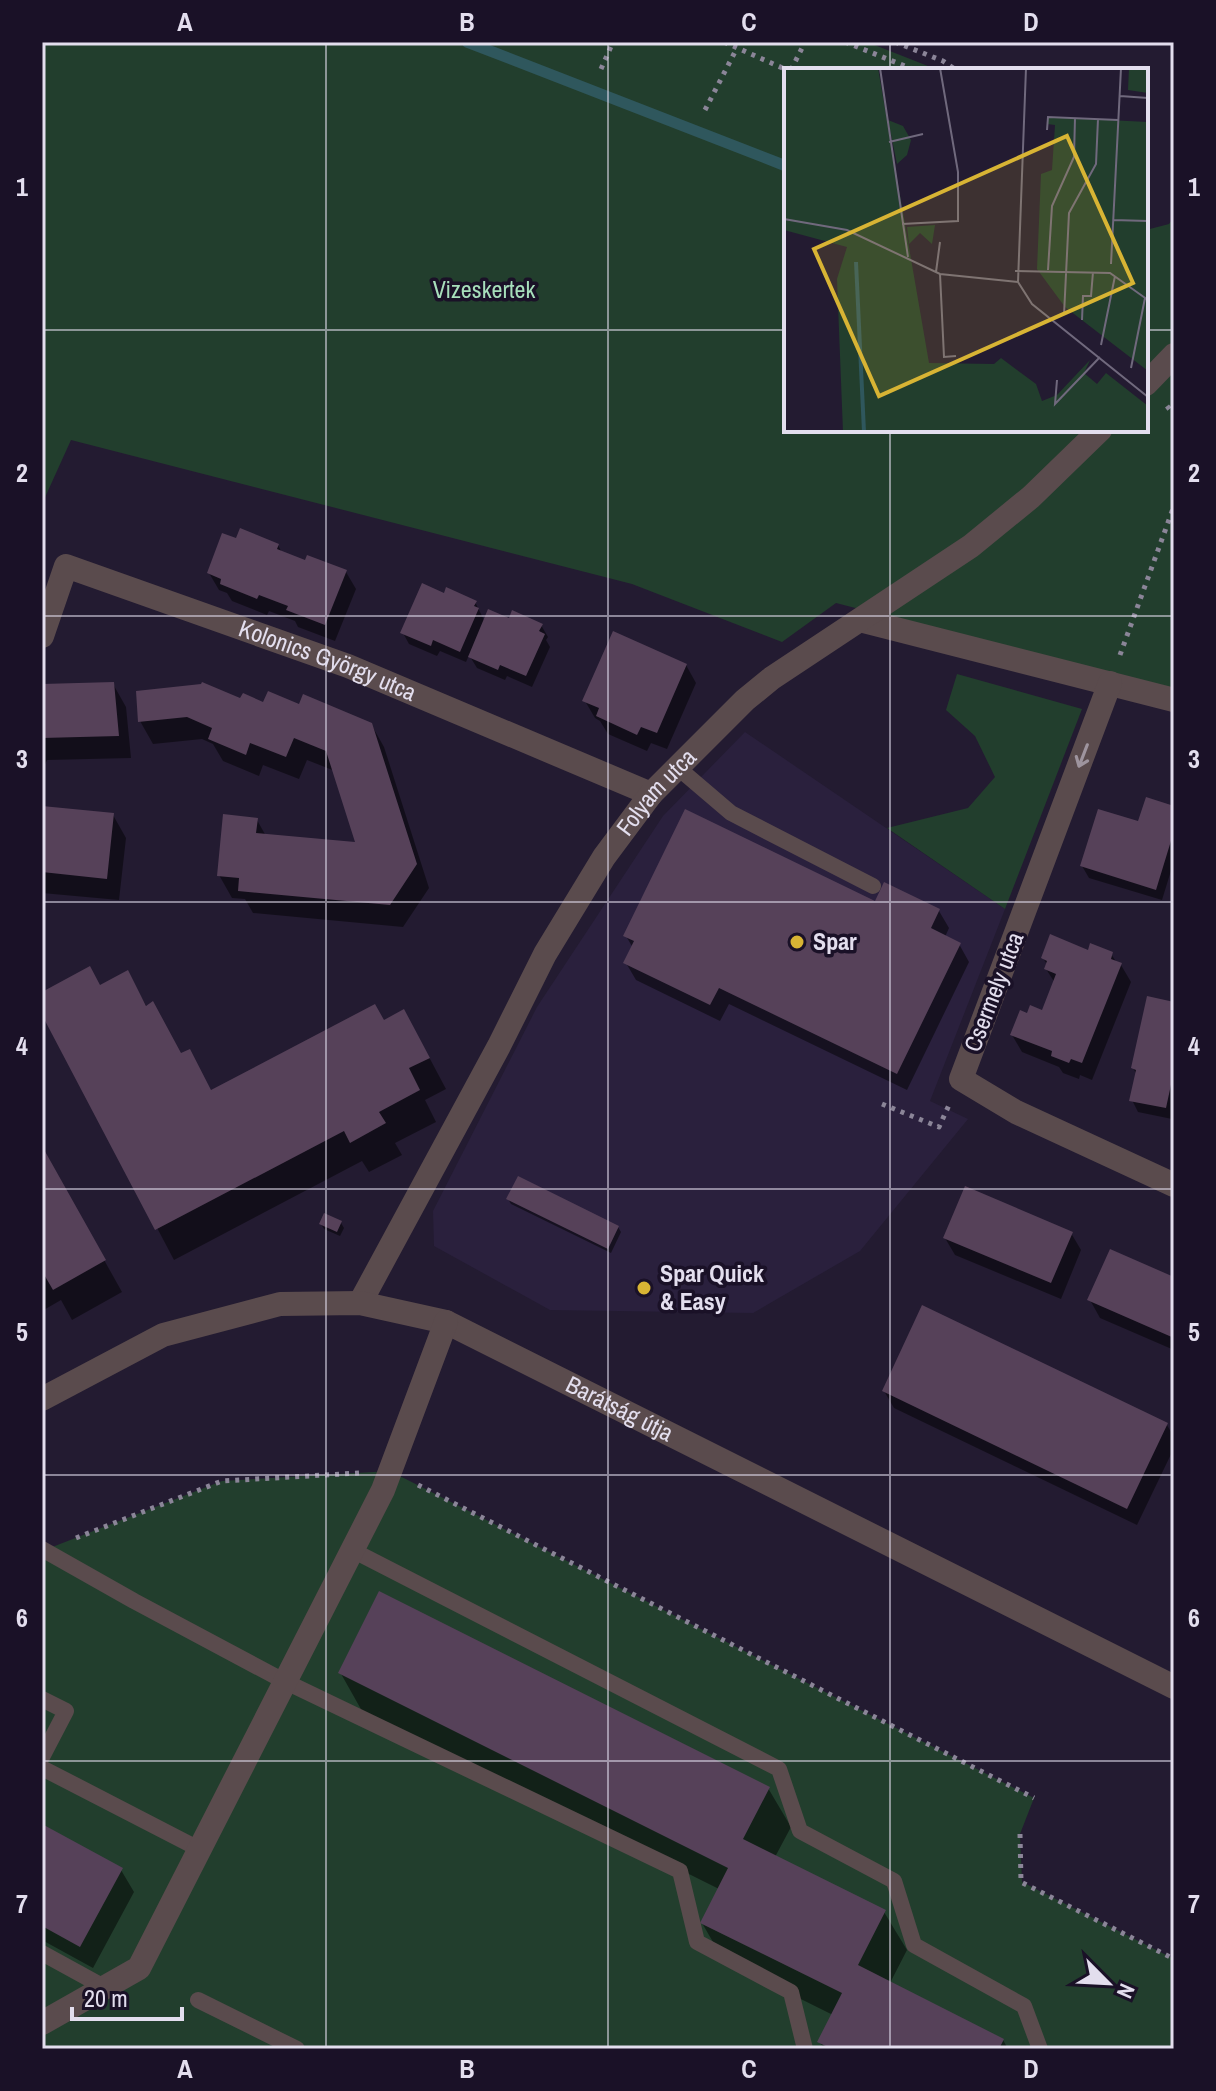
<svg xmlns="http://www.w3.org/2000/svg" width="1216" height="2091" font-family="'Archivo Narrow',sans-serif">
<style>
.built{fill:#2a203d}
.green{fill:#223e2d}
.shadow{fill:#0007}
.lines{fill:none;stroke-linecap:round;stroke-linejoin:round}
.stream{stroke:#2f575d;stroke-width:11}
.building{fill:#564159}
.path{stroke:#8b8598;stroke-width:5;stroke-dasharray:4 6;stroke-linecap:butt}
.service{stroke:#5a4b4d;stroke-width:16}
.minor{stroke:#5a4b4d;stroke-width:24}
.oneway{stroke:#9e949e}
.grid{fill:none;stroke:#e3deee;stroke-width:2;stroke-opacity:0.55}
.poi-dot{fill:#d8b434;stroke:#1a1127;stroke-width:3}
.labels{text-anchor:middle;stroke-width:7;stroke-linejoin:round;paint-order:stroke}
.park-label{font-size:24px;fill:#a7dfbb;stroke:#1a1127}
.street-label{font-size:24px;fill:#e3deee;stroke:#1a1127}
.poi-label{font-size:24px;font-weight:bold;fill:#e3deee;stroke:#1a1127;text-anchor:start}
.inset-river{fill:none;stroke:#2f575d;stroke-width:4}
.inset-road{fill:none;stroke:#70697d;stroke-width:2}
.view{fill:#d8b434;fill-opacity:0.15;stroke:#d8b434;stroke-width:4}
.inset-edge{fill:none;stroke:#e3deee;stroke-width:4}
.neatline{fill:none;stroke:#e3deee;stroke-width:3}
.grid-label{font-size:26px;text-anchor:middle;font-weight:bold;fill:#e3deee}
</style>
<rect width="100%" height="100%" fill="#231b31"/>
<path class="built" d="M745,732L1005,909L930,1101L968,1119L860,1251L753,1313L550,1310L434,1246L433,1211L537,1007L663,816Z"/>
<path class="green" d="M42,42H867L933,68L935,70H786V430H1146V230L1169,224L1174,217V690L836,603L782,642L632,584L71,440L42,504Z
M957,674L1082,709L1005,909L887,828L968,808L995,777L975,736L946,710Z
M390,1471L1034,1798L1020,1834L1022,1882L1174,1959V2049H42V1551L222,1481Z"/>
<path class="shadow" d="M237,541L278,545L282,553L307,562L346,572L356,589L335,641L298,627L295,621L269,611L267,615L232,601L227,593L219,590L209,573Z
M445,595L475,602L485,622L510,620L541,625L548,637L546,640L550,647L532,687L507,676L505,680L477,668L469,655L466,662L440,651L437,656L409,644L403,633Z
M686,665L696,683L667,749L651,743L647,751L608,734L600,721L595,718L585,701Z
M113,684L126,707L131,758L47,760L42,771V686Z
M241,701L265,705L300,706L371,724L384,747L429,888L403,927L253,913L245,899L232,898L219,875L257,820L266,836L358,844L335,771L307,760L299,779L263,765L259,776L223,761L213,744L202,739L153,744L140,721Z
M42,808L113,815L126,838L119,900L42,893Z
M1174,808V861L1162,900L1089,878L1082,866L1140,824Z
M876,903L939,911L949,928L945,937L959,944L969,962L907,1090L729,1004L720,1021L636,980L626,963L633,948L626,936Z
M1089,952L1111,954L1117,963L1121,965L1131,982L1092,1080L1080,1075L1079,1079L1063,1073L1059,1067L1022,1052L1012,1035L1028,1016L1043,1012L1055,983L1046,969L1048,966L1043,958Z
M127,973L147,1007L181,1056L212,1092L421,1042L446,1089L425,1100L436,1122L395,1143L402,1155L369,1172L362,1161L174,1260L42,1010V994L100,987Z
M1174,1004V1110L1172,1119L1138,1112L1132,1100L1137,1075L1133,1068Z
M42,1149L122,1292L72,1320L61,1300L42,1311Z
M508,1199L618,1227L621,1232L611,1253L511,1204Z
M341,1223L344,1228L340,1236L324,1229L321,1224Z
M1071,1233L1081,1250L1061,1299L955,1255L945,1238Z
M1174,1279V1350L1100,1318L1090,1300Z
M884,1391L1167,1425L1174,1437V1448L1137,1525L894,1408Z
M340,1672L768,1788L791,1827L775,1857L884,1912L907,1950L890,1983L1003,2040L1008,2049H824L820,2042L833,2015L724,1961L702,1923L719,1889L362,1711Z
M42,1827L121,1870L134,1892L93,1968L42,1940Z"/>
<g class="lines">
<path class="stream" d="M467,42L786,166"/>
</g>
<path class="building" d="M240,528L279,544L277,549L305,560L307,555L347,570L325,625L286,610L288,606L259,595L257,599L220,584L221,579L207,573L222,533L236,538Z
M422,583L444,593L446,587L477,601L474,606L479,608L460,652L433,640L431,646L400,633Z
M488,609L509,618L512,610L543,624L539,631L545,634L526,676L500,665L498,670L468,657Z
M613,631L687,664L657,733L641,727L637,735L596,716L599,708L582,701Z
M114,682L119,736L42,738V684Z
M202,682L240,698L243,693L263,702L268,691L299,704L303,694L372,723L417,864L390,905L238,891L239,878L217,876L223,814L258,818L256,833L355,842L326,751L294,738L286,757L250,743L246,755L208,739L212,728L187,717L138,722L136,691L201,684Z
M1146,797L1174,806V831L1156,890L1080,866L1098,809L1138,821Z
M42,806L114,813L107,879L42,872Z
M685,809L875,901L884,882L940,909L931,928L961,943L897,1074L719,988L710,1005L623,963L634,941L623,936Z
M1050,934L1088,950L1090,943L1113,952L1111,959L1122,963L1082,1063L1071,1059L1069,1063L1051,1056L1052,1051L1010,1035L1020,1010L1027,1013L1030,1005L1042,1010L1056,974L1044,969L1047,961L1041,958Z
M90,966L100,985L128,970L146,1006L153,1001L181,1053L190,1049L211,1090L375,1004L384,1020L404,1009L430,1058L409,1068L420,1090L379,1112L386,1123L350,1143L344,1131L155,1230L42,1015V992Z
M1147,996L1174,1002V1080H1172L1166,1108L1129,1101L1136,1070L1131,1068Z
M42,1146L106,1260L53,1290L42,1271Z
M518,1176L619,1226L608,1249L506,1199Z
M965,1186L1073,1232L1051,1283L943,1238Z
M324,1213L342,1221L337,1232L319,1224Z
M1110,1249L1174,1277V1338L1087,1300Z
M922,1305L1168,1423L1127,1509L882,1391Z
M379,1591L770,1787L743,1839L886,1910L858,1965L1004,2039L999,2049H832L817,2042L842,1993L700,1923L728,1868L338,1673Z
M42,1824L123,1868L80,1947L42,1926Z"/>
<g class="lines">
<path class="path" d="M724,42L787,70
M845,42L915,70
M895,42L943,61L956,70
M601,69L613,42
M791,70L805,42
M705,110L737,48
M1167,406L1174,415
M1120,655L1174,506
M882,1104L939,1127L949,1105
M418,1485L1034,1798
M76,1538L222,1481L359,1473
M1020,1834L1021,1882L1174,1959"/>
<path class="service" d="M677,767L731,813L873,886
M42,1549L134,1601L284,1681L680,1871L697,1942L791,1992L805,2049
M352,1550L779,1769L800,1831L894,1881L914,1945L1024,2006L1040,2049
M42,1699L66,1711L42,1757
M42,1768L199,1849
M42,1953L104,1987
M198,2000L297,2049"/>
<g class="minor">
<path d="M1146,384L1174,355"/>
<path d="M860,620L1174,700"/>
<path id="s1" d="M42,636L66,566L348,666L651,794"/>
<path d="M1110,683L961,1079L1016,1112L1174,1185"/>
<path id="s2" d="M360,1303L499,1046L545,954L604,857L651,794L745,700L772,678L971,546L1031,497L1100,430"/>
<path id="s3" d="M42,1399L163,1335L280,1304L360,1303L446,1322L1174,1687"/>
<path d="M42,2023L139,1968L383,1490L446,1322"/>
</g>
</g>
<defs><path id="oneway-shaft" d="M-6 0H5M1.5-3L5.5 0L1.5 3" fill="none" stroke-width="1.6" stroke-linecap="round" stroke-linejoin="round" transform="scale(2)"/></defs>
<use class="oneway" href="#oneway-shaft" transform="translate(1083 756) rotate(111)"/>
<path class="grid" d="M326,42V2049M608,42V2049M890,42V70M42,330H786M1146,330H1174M890,430V2049M42,616H1174M42,902H1174M42,1189H1174M42,1475H1174M42,1761H1174"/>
<g class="poi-dot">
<circle cx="797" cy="942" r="8"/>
<circle cx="644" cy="1288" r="8"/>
</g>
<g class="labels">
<g class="park-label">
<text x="484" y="298">Vizeskertek</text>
</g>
<g class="street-label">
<text dy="8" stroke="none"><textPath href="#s1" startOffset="352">Kolonics György utca</textPath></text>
<text dy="8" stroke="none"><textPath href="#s2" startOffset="592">Folyam utca</textPath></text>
<text transform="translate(994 992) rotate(-69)" y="8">Csermely utca</text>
<text dy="8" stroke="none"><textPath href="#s3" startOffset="620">Barátság útja</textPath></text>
</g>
<g class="poi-label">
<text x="813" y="950">Spar</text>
<text x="660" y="1282">Spar Quick<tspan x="660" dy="28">&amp; Easy</tspan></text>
</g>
</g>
<g transform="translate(784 68)">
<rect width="364" height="364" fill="#231b31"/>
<path d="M0,0H94L145,295L210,296L217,290L252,316L258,333L273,327L306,292L300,305L313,316L322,305L364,338V364H59L53,211L63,179L0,162ZM345,0H364V25L344,22ZM264,49L364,54V303L281,239L253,201L257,106L268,102L271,57L263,56ZM104,52L119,58L127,72L123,87L113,96ZM151,157L148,176L136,165L125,176L123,159Z" fill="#223e2d"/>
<path class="inset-river" d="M72,194L80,364"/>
<path class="inset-road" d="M96,0L124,189M242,0L234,214L248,236L364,329M336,28L364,30M263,62L264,49L334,52M105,74L139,66M0,151L63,162L156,206L234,214M329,152L364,153M118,156L174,153V104L156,0M327,196L337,0M264,202L268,138L290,89L291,50M231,203L326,205L364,232M152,204L156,174M156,206L160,289L172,288M280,247L285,145L312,96L314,51M298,252L299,228H307L309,204M317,277L331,208M347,300L361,230M273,312L271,336L316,289"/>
<path class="view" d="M283,68L349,215L95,328L30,181Z"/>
<rect width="364" height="364" class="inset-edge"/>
</g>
<rect width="1216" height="2091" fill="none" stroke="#1a1127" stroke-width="88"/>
<g transform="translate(1108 1983) rotate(114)" stroke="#1a1127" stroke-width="6" paint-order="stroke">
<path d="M0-6L14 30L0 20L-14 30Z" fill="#e3deee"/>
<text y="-12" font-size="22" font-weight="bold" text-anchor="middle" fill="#e3deee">N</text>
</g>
<path d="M72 2007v12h110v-12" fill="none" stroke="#e3deee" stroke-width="4"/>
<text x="84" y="2007" font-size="24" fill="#e3deee" stroke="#1a1127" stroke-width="6" paint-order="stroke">20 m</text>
<rect x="44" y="44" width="1128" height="2003" class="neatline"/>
<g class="grid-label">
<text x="185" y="31">A</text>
<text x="467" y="31">B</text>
<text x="749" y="31">C</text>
<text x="1031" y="31">D</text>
<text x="22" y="196">1</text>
<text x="1194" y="196">1</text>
<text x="22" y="482">2</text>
<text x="1194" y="482">2</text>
<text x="22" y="768">3</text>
<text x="1194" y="768">3</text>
<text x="22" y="1055">4</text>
<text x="1194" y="1055">4</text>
<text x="22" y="1341">5</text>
<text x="1194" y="1341">5</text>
<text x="22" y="1627">6</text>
<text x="1194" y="1627">6</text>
<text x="22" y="1913">7</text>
<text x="1194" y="1913">7</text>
<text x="185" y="2078">A</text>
<text x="467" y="2078">B</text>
<text x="749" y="2078">C</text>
<text x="1031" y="2078">D</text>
</g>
</svg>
